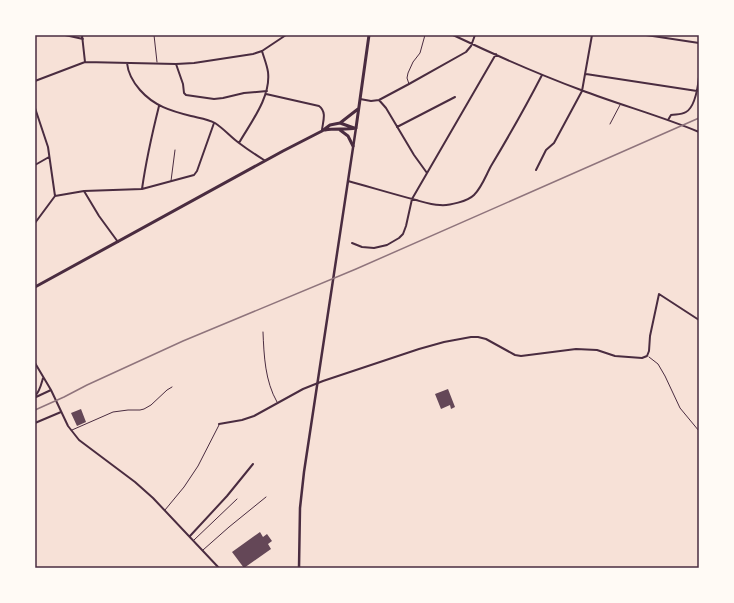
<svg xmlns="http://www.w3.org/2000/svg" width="734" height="603" font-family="'Crimson Pro',serif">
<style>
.building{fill:#644757}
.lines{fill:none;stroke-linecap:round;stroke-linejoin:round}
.path{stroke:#4a2c40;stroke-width:1}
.service{stroke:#4a2c40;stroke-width:1}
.minor{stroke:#4a2c40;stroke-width:2}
.tertiary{stroke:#4a2c40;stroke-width:2.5}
.secondary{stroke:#4a2c40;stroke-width:3}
.rail{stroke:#8f747c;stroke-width:1.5}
.neatline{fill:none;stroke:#4a2c40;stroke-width:1.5}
</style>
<rect width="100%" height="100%" fill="#f7e1d7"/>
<path class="building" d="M448,389L455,407L451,409L450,405L441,409L435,394Z
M81,409L86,422L77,426L71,413Z
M260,532L263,537L267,534L272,541L268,544L271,549L244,568L232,552Z"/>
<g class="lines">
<path class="path" d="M649,357L658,364L665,376L680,408L699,431"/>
<path class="service" d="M154,35L157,62
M409,84L407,78L408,73L413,62L420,53L425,35
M610,124L620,105
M171,181L175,150
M263,332C264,356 265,381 277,402
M72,430L113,412L128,410H140L144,409L151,405L167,390L172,387
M165,510L184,487L198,466L219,425
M194,540L237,499
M203,550L229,527L266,497"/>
<path class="minor" d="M65,35L83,39
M82,35L85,62
M453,35C495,55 538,74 581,90C620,105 661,116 699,132
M646,35L699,43
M127,63C128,73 133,82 140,90C154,106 171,111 191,116C199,118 208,119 215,123C224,129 231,137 239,143C247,149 256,155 264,160
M176,64L183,84L184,93L186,95L214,99L223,98L244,93L267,91
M586,74L697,91
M35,81L85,62L176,64L194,63L253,54L262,51L286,35
M266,94L319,106C327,112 323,121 322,130
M360,99L371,101L379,100L409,84L466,52L471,46L475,35
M379,100L386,108L414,155L427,173
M35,108L48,147L55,196L35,223
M668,120L671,115C676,114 681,115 686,112C695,107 698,86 699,77
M397,127L455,97
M239,143C251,122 271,97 268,72C267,65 264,58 262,51
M35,165L49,157
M536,170L546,150L554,143L582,91L592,35
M348,181C370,187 393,194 416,200C423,202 432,205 440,205C449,206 468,201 474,195C482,187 486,175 491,166C509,136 526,106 542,75
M142,189C146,161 152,134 159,106
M84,191L99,216L118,242
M55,196L84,191L142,189L194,175L197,171L214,123
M352,243L362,247L374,248L387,245L399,238L403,234L406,226L412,199L496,54
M35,363L51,390L68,426L79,440L135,482L153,498L219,568
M35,396C40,391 41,385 43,378
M36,397L51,390
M35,423L61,412
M219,424L242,420L254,416L303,389L323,381L419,349L444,342L471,337H478L486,339L515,355L521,356L576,349L597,350L615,356L642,358L647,356L649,351L650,336L659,294L699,320
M190,536L227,496L253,464"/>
<path class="tertiary" d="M299,568L300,508L304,472L356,128"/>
<path class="secondary" d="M340,123L354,128
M356,128L369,35
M325,130C335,128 345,130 356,128
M340,130L348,136L353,146
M35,287L283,151L322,131L330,125L340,123L358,109"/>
<path class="rail" d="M35,410L64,397L87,385L183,341L356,269L699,118"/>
</g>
<rect width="734" height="603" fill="none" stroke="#fffaf5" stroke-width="72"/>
<rect x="36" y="36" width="662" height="531" class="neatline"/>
</svg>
